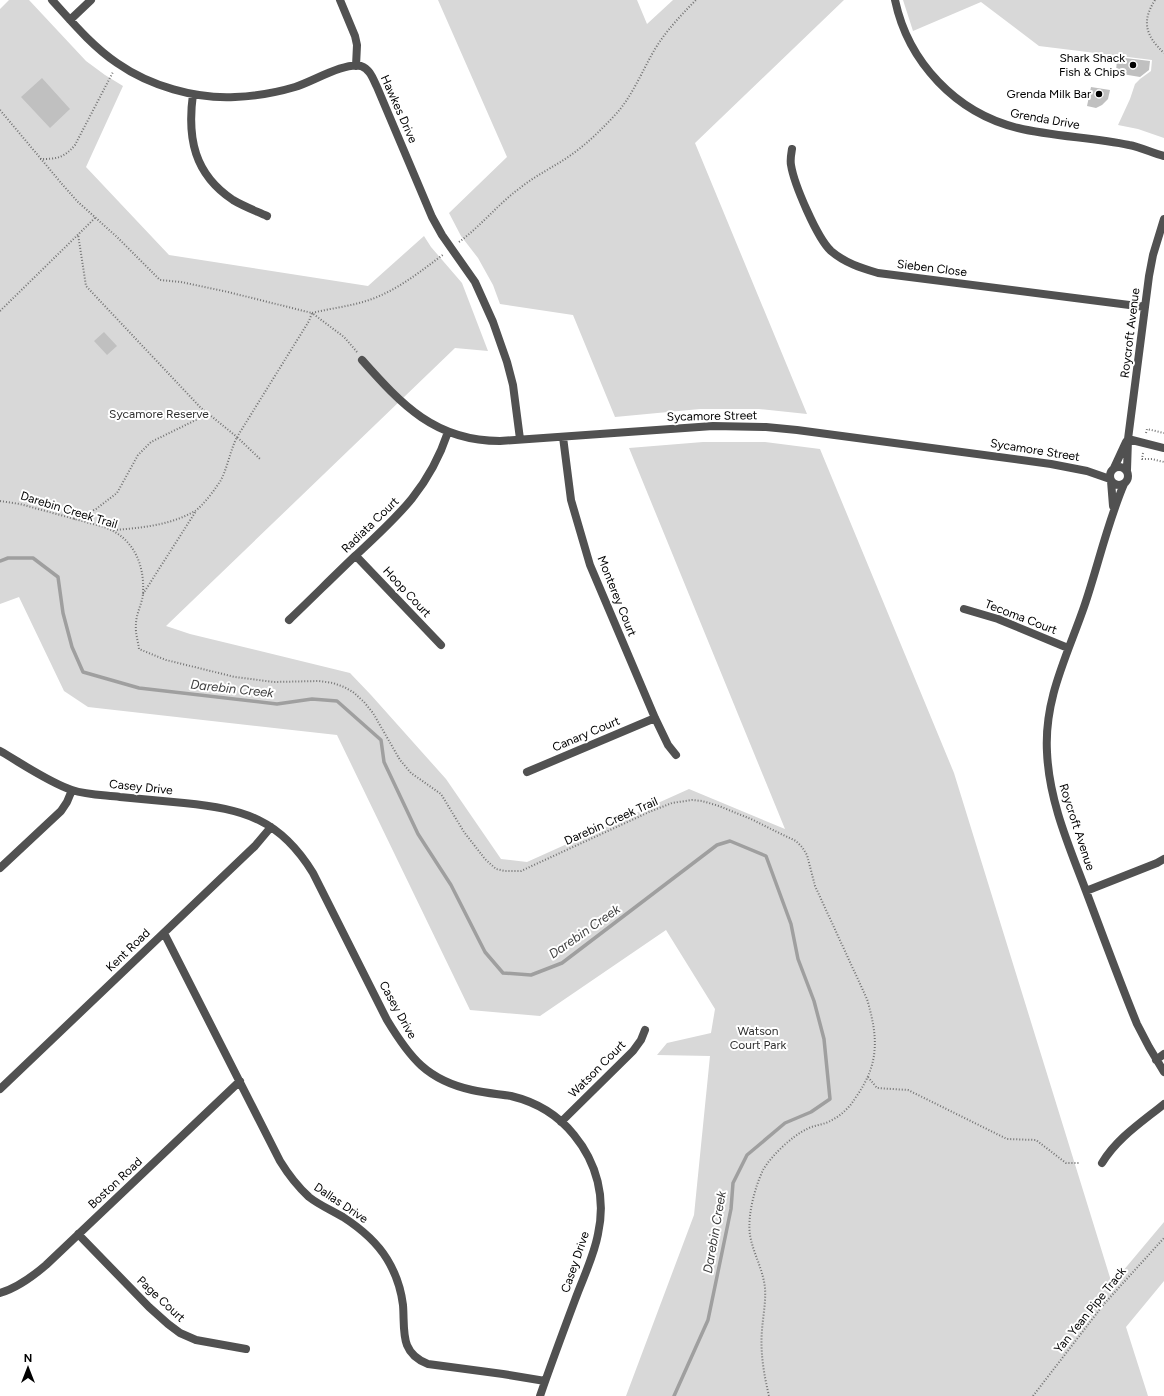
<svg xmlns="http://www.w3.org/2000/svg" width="1164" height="1396" font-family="Figtree,sans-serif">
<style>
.green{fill:#d8d8d8}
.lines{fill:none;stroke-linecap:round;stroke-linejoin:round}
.stream{stroke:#9f9f9f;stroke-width:3.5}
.building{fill:#c0c0c0}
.path{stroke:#737373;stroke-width:2;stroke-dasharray:1 2;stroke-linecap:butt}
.minor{stroke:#515151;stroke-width:8}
.poi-dot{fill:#000;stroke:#fff;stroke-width:1.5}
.labels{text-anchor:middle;stroke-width:4;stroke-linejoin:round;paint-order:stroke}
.poi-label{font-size:12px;fill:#000;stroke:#fff;text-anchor:end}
.street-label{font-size:12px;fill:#000;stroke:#fff}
.park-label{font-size:12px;fill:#2f2f2f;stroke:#fff}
.water-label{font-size:13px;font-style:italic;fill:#404040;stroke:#fff}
</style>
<rect width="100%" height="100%" fill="#fff"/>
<path class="green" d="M9,0H29L86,61L105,75L123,86L86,167L169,255L368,286L424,236L431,247L462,283L488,351L455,348L166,626L190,634L350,673L371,695L446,779L501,859L527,862L689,789L785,829L629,448L703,442H765L820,449L954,773L1112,1284L1164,1222V1281L1126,1327L1148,1396H626L694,1215L710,1056L657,1055L667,1043L711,1033L715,1009L666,930L540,1016L470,1010L337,735L88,707L64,691L19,597L0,604V9Z
M438,0H637L647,24L673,0H844L695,143L807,414L759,409H700L615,417L573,315L500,304L493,285L478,258L461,236L449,213L507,157Z
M903,0H1164V138L1138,129L1118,125L1130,99L1135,84L1140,79L1151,71L1152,60L1039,46L981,2L913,31Z"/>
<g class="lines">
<path class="stream" d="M0,561L8,558H33L58,577L63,613L72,647L83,672L139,688L277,704L312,699L337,701L381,740L384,762L418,834L451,885L485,952L503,973L531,975L562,963L717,845L730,841L766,856L791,924L798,959L814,1001L824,1039L830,1099L811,1112L785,1123L747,1155L733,1183L731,1209L708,1320L674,1396"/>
</g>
<path class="building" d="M1117,57L1150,61L1149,70L1140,77L1116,73Z
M42,78L70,109L50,128L21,97Z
M1091,87L1110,90L1108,99L1102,105L1096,108L1087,106Z
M104,332L117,346L107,355L94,341Z"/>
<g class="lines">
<path class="path" d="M1155,0C1141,22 1146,36 1164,53
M0,110L62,184L78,202L117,237L160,280L181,282L228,292L312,313L309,321L237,437L200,407L86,286L78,234
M40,159C57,159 64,158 75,145L113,72
M459,242C481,226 498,204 520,188C536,175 554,167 571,155C588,143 602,129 616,114C633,95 642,71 655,49C666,31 681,15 696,0
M0,311L95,218
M357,352L344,337L312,313C332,308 353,306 372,299C399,289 421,271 444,254
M1146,433L1147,429L1164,433
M1143,453L1142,459H1152L1164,462
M0,501L20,504L104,527C133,537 145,564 143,594C142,604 136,614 136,624C135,632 138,641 139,649L166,660L235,677L274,682L319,681L333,683L344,687L353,692L364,702L373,713L400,760L411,773L441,794L464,832L485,859L496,869L505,871H521L649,812L672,803L692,800L702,801L719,806L751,819L777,832L796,841L802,847L807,855L815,886L867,999C878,1037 880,1063 856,1097C850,1107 841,1116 830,1121C823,1125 814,1125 807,1129C792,1136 771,1156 763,1170C755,1187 747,1216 750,1235C753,1253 763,1269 765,1288C766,1302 763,1316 762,1330C760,1352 764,1375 769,1396
M74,519L96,509L117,493L138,455L151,442L208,414
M114,530C141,528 171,525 195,511C203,506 216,488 221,480C228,466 230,451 237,437L260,459
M143,594L196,511
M868,1077L877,1088L908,1090L1007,1139L1036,1140L1066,1163H1080
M1033,1396L1104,1304L1164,1238"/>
<path class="minor" d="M52,0C72,22 92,46 117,63C150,86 195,99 235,97C256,96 275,93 295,87C312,82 344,62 361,66C370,69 373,79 377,87L432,217L442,235L475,282L493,322L507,362L513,385L520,439
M340,0L355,36L357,45L356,66
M895,0C908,62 956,113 1018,128C1055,137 1093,137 1129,145C1141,147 1152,153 1164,156
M70,20L91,0
M193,94C187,138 194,174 233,200C243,206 256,211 267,216
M792,149C791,155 790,160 791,165C794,184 817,238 831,251C845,263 861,268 878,273L1145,307
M362,360C402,405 435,441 500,441L713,426L766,427L797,430L1051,464L1087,471L1110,479
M563,437L571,500L590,565L655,718L668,745L676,755
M1128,439L1164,448
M1110 476a9 9 0 1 1 18 0a9 9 0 1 1-18 0Z
M1114,468L1126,442
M1127,470L1128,439L1149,276L1153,255L1164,219
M1111,481L1113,506
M1124,484C1107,524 1098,566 1084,607C1067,656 1044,699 1047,752C1049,801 1069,846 1086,891C1103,936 1119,980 1137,1024L1149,1047L1164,1072
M356,556L441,645
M964,609L998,619L1068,648
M289,620C311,599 333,577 355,556C397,517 429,489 448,432
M0,751C21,763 50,783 72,790C87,795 104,795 120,797C141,799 162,801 184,803C244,809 280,819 313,873L387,1020C410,1058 427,1080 472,1090C485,1093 498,1094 511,1096C536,1102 558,1115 574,1135C597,1163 606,1198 598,1234C594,1256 583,1278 575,1300C563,1332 551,1364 540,1396
M527,772L655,718
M0,868L61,811L67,802L72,790
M1086,891L1157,863L1164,859
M164,933L280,1161C288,1174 297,1186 309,1197C319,1205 331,1210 343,1217C360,1228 376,1241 387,1259C395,1272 401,1289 403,1305C405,1330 399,1353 428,1364L503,1374L545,1381
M1156,1060L1164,1054
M0,1089L255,846L271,827
M561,1122L633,1051L641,1040L645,1030
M1102,1163C1117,1138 1142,1122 1164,1104
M78,1234L149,1307L168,1324L180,1333L196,1340L246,1349
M0,1293C17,1288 32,1277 46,1265L240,1081"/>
</g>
<g class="poi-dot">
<circle cx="1133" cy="65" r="4"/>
<circle cx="1099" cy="94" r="4"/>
</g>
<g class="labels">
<g class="poi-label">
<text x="1125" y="62">Shark Shack<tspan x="1125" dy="14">Fish &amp; Chips</tspan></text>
<text x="1091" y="98">Grenda Milk Bar</text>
</g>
<g class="street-label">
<text transform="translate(399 109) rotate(66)" y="4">Hawkes Drive</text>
<text transform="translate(1045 119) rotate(10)" y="4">Grenda Drive</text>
<text transform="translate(932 268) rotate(7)" y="4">Sieben Close</text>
<text transform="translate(1130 333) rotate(-83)" y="4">Roycroft Avenue</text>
<text transform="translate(712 416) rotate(-1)" y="4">Sycamore Street</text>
<text transform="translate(1035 450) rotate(9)" y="4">Sycamore Street</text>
<text transform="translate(69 510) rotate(17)" y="4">Darebin Creek Trail</text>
<text transform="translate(370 525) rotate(-44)" y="4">Radiata Court</text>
<text transform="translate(407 592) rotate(47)" y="4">Hoop Court</text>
<text transform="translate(617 596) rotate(68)" y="4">Monterey Court</text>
<text transform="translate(1021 617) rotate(21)" y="4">Tecoma Court</text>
<text transform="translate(586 734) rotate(-23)" y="4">Canary Court</text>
<text transform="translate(141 787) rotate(6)" y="4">Casey Drive</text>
<text transform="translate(611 821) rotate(-24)" y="4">Darebin Creek Trail</text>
<text transform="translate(1077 827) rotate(72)" y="4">Roycroft Avenue</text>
<text transform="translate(128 950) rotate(-44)" y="4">Kent Road</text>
<text transform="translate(398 1010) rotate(61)" y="4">Casey Drive</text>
<text transform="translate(597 1069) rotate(-45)" y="4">Watson Court</text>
<text transform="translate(115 1183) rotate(-43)" y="4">Boston Road</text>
<text transform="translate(341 1203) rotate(34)" y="4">Dallas Drive</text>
<text transform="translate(575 1262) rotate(-71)" y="4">Casey Drive</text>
<text transform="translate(161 1299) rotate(43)" y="4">Page Court</text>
<text transform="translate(1090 1310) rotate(-51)" y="4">Yan Yean Pipe Track</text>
</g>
<g class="park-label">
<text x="159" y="418">Sycamore Reserve</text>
<text x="758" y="1035">Watson<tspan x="758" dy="14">Court Park</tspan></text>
</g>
<g class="water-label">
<text transform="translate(232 688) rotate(6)" y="5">Darebin Creek</text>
<text transform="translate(584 931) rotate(-35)" y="5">Darebin Creek</text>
<text transform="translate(714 1232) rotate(-80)" y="5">Darebin Creek</text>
</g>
</g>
<g transform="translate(28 1368)" stroke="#ffffff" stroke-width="3" paint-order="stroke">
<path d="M0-3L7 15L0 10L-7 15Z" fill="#000000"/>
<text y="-6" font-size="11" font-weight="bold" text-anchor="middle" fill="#000000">N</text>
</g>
</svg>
